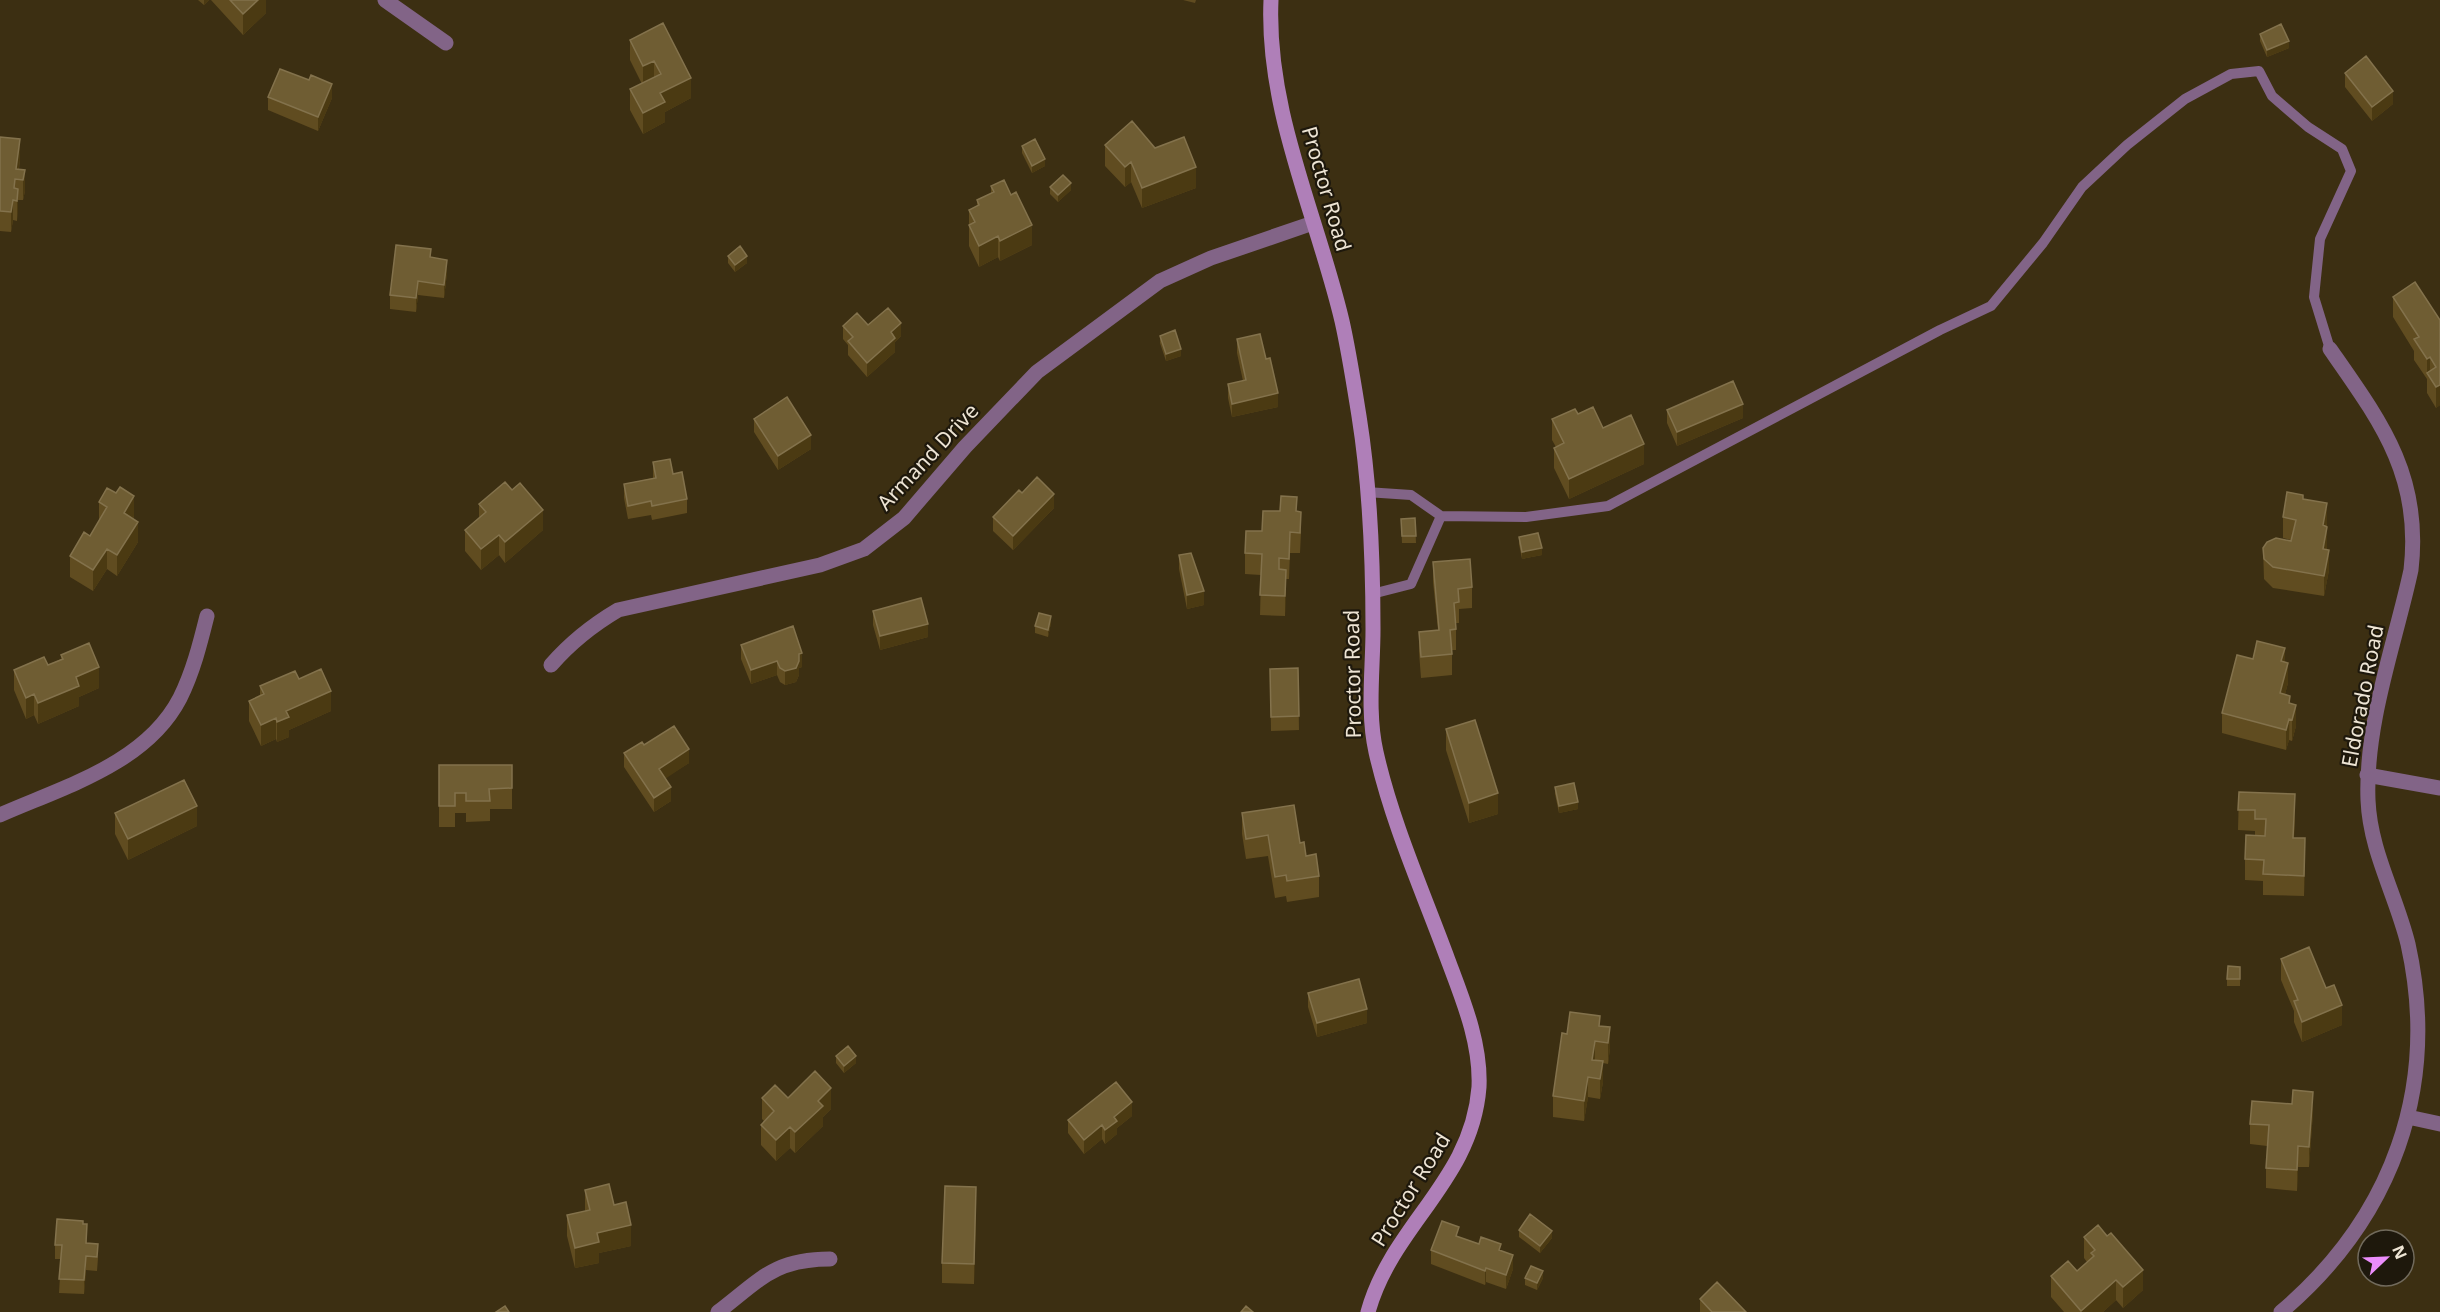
<svg xmlns="http://www.w3.org/2000/svg" width="2440" height="1312" font-family="'Noto Sans',sans-serif">
<style>
.lines{fill:none;stroke-linecap:round;stroke-linejoin:round}
.service{stroke:#826487;stroke-width:10}
.minor{stroke:#826487;stroke-width:15}
.secondary{stroke:#af7fb8;stroke-width:15}
.wall{fill:#604c20}
.shaded-wall{fill:#4b3a12}
.building{fill:#6f5d33;stroke:#83724c;stroke-width:1.5}
.labels{text-anchor:middle;stroke-width:4.5;stroke-linejoin:round;paint-order:stroke}
.street-label{font-size:21px;fill:#ede4d4;stroke:#1e180c}
</style>
<rect width="100%" height="100%" fill="#3c2f12"/>
<g class="lines">
<path class="service" d="M1366,492L1411,495L1441,516L1411,584L1372,594
M1441,516L1526,517L1608,506L1940,330L1991,306L2043,243L2082,187L2127,145L2185,99L2231,74L2259,71L2272,96L2308,127L2342,149L2351,171L2320,239L2314,297L2330,349"/>
<path class="minor" d="M385,0L446,43
M551,665C571,642 591,626 618,610L820,565L864,549L904,518L965,447L1037,372L1160,281L1211,258L1313,223
M2367,775L2440,788
M0,815C63,787 146,764 180,698C193,672 200,644 207,616
M2408,1117L2440,1124
M718,1312C760,1280 774,1259 830,1259
M2281,1312C2392,1218 2440,1088 2408,944C2396,895 2370,851 2368,800C2365,723 2395,644 2411,570C2422,476 2381,422 2330,349"/>
<path class="secondary" d="M1271,0C1266,111 1317,215 1342,321C1349,352 1354,385 1359,416C1370,485 1373,559 1373,629C1373,670 1367,712 1376,752C1392,823 1423,892 1448,960C1463,1000 1481,1043 1479,1087C1472,1181 1392,1225 1368,1312"/>
</g>
<path class="wall" d="M198,0H209L204,5Z
M211,0H266V13L243,35Z
M1183,0H1196L1195,3Z
M663,23L691,98L665,112V122L643,134L630,110V89L642,84L630,60V40Z
M2260,34L2289,48L2267,57L2260,41Z
M2345,73L2393,104L2372,121L2345,87Z
M309,80L332,98L318,131L268,110V97Z
M0,137L20,160L19,169L25,170V191L23,200H18L17,221L13,220L11,232L0,231Z
M1105,145L1155,148L1196,188L1142,208L1131,182L1125,187L1105,166Z
M1022,146L1045,166L1032,173L1022,153Z
M991,186L1032,245L1000,261L998,257L979,267L969,246V210L977,206V200L991,193Z
M1050,187L1071,190L1058,202L1050,194Z
M728,256L747,263L735,272L728,263Z
M431,257L447,273L444,298L418,295L416,312L390,309V295Z
M2393,297L2440,320V405L2436,408L2427,393V379L2414,360V351L2393,317Z
M868,325L901,336L895,342V352L867,377L848,355V345L843,339V326Z
M1160,336L1181,356L1166,361L1160,343Z
M1237,339L1266,359L1278,407L1232,417L1228,398V384L1243,381L1237,353Z
M1667,410L1743,418L1677,446L1667,423Z
M1578,414L1603,428L1644,464L1569,499L1554,468V448L1556,447L1552,440V419Z
M754,419L811,449L778,470L754,432Z
M653,462L673,474L687,499V513L652,520L651,515L628,519L624,498V484L653,478Z
M1022,493L1054,508L1013,550L993,531V517Z
M2303,499L2327,523V549L2329,570L2324,596L2273,588L2264,579L2263,548L2291,541V540L2283,538V517Z
M99,502L134,516L133,519L138,542L117,576L107,569L93,591L70,577V556L90,536L99,521Z
M479,504L543,530L505,563L499,555L481,570L465,551V530L479,518Z
M1297,511L1301,532L1300,553H1290L1289,579H1286L1285,616L1260,615L1261,575L1245,574V553Z
M1415,518L1416,543H1402L1401,519Z
M1519,537L1542,555L1522,559L1519,544Z
M1179,555L1204,605L1187,609L1179,569Z
M1433,562L1472,587V608L1459,609V623H1456V650H1452V675L1421,678L1419,652V632L1438,630L1433,582Z
M873,611L928,637L880,650L873,625Z
M1051,623L1048,637L1035,633V626Z
M741,645L802,667L799,668V675L796,682L785,685L780,682L777,675L751,684L741,659Z
M61,655L99,688L79,697V706L38,724L34,715L26,719L14,690V670L48,665L61,659Z
M2253,659L2285,662L2288,683L2285,694L2290,703L2296,726L2292,741L2289,740L2286,750L2222,733V713Z
M1298,668L1299,730L1271,731L1270,669Z
M299,679L331,711L289,730V737L277,742L276,739L261,746L249,721V701L260,695V686Z
M1446,729L1498,814L1469,823L1446,750Z
M644,745L689,763L665,778L671,801L654,812L624,767V753Z
M439,765H512V809H490V821L466,822V813H455V827H439Z
M1555,787L1578,809L1559,813L1555,794Z
M2239,792L2295,815L2294,838L2305,859L2304,896L2263,895V881L2245,880V859L2255,836V831L2238,830Z
M115,813L197,826L128,860L115,834Z
M1242,813L1300,843L1306,856L1319,876V897L1287,902L1286,896L1275,898L1268,856L1246,859L1242,834Z
M2281,959L2342,1025L2302,1042L2294,1022V1011L2281,980Z
M2240,967V986H2227V979Z
M1308,993L1367,1023L1317,1037L1308,1007Z
M1600,1026L1610,1048L1608,1064L1603,1063V1082L1600,1099L1588,1097L1584,1121L1553,1117V1096Z
M836,1056L856,1063L844,1073L836,1063Z
M762,1098H788L831,1109L823,1117V1126L795,1153L790,1148L776,1161L761,1145V1125L764,1121L762,1119Z
M2313,1112L2309,1167H2298L2297,1191L2266,1188V1168L2267,1146L2250,1144V1124Z
M1132,1116L1117,1128V1134L1105,1144L1102,1139L1084,1154L1068,1133V1120Z
M585,1190L614,1205L631,1246L599,1253V1263L575,1268L567,1236V1215L585,1211Z
M976,1207L974,1284L942,1283V1263Z
M83,1224L87,1243L98,1258L97,1271L86,1270L84,1294L59,1293L61,1259H55V1245Z
M1519,1230L1552,1238L1540,1253L1519,1237Z
M1459,1237L1501,1251L1513,1269L1506,1289L1486,1282L1485,1285L1431,1264V1250Z
M2084,1237L2143,1290L2123,1308L2116,1300L2103,1312H2064L2051,1297V1276L2077,1271L2087,1262L2084,1258Z
M1525,1278H1543L1537,1290L1525,1285Z
M1700,1299L1746,1312H1700Z"/>
<path class="shaded-wall" d="M204,0H209L204,5Z
M258,0H266V13L243,35V14Z
M2289,41V48L2267,57V50Z
M654,61V81L643,87V66Z
M691,78V98L665,112V122L643,134V113L660,93Z
M332,84V98L318,131V117Z
M2393,91V104L2372,121V107Z
M20,139V160L17,179L16,169Z
M1045,159V166L1032,173V166Z
M1131,162V182L1125,187V167Z
M1196,167V188L1142,208V188Z
M25,170V191L23,200V180Z
M1071,183V190L1058,202V195Z
M18,189V209L17,221V201Z
M13,200V220L11,232V212Z
M1032,225V245L1000,261V241Z
M998,236V257L979,267V246Z
M747,256V263L735,272V265Z
M447,260V273L444,298V285Z
M418,281V295L416,312V298Z
M901,323V336L895,342V352L867,377V363L891,332Z
M1181,349V356L1166,361V354Z
M2430,357V378L2427,373V359Z
M2440,385V405L2436,408V387Z
M1278,393V407L1232,417V404Z
M1743,404V418L1677,446V432Z
M811,435V449L778,470V456Z
M1644,444V464L1569,499V479Z
M1054,494V508L1013,550V536Z
M134,496V516L124,533V513Z
M2327,503V523L2323,546V525Z
M543,510V530L505,563V542Z
M138,522V542L117,576V555Z
M2327,527V547L2323,569V549Z
M499,535V555L481,570V549Z
M1542,548V555L1522,559V552Z
M107,549V569L93,591V570Z
M2329,550V570L2324,596V576Z
M1286,570V590L1285,616V596Z
M1204,591V605L1187,609V595Z
M1051,616V623L1048,637V630Z
M928,624V637L880,650V636Z
M2285,648V669L2281,661Z
M802,653V667L799,668V675L796,682L785,685V671L799,654Z
M777,661V675L751,684V670Z
M2288,663V683L2280,713V693Z
M99,667V688L79,697V706L38,724V703L76,677Z
M331,691V711L289,730V737L277,742V722L286,711Z
M34,694V715L26,719V698Z
M2290,696L2289,740L2286,750V730L2289,703Z
M2296,705V726L2292,741V720Z
M276,718V739L261,746V725Z
M689,749V763L659,783V769Z
M671,787V801L654,812V798Z
M1498,793V814L1469,823V803Z
M2295,794V815L2293,858V838Z
M1578,802V809L1559,813V806Z
M197,806V826L128,860V839Z
M2305,838V859L2304,896V876Z
M2342,1005V1025L2302,1042V1022Z
M1367,1009V1023L1317,1037V1023Z
M1610,1027V1048L1608,1064V1043Z
M1595,1041V1061L1592,1060Z
M856,1056V1063L844,1073V1066Z
M1603,1061V1082L1600,1099V1079Z
M1588,1077V1097L1584,1121V1101Z
M831,1088V1109L823,1117V1126L795,1153V1132L818,1101Z
M2313,1092V1112L2309,1167V1147Z
M1132,1102V1116L1117,1128V1134L1105,1144V1130L1114,1117Z
M1102,1125V1139L1084,1154V1140Z
M790,1127V1148L776,1161V1140Z
M2298,1146V1167L2297,1191V1170Z
M976,1187V1207L974,1284V1264Z
M631,1225V1246L599,1253V1263L575,1268V1248L597,1233Z
M1552,1231V1238L1540,1253V1246Z
M1513,1255V1269L1506,1289V1275Z
M86,1256V1270L84,1294V1280Z
M1486,1268V1282L1485,1285V1271Z
M2143,1270V1290L2123,1308V1287Z
M1543,1271V1278L1537,1290V1283Z
M2116,1280V1300L2103,1312H2081V1311Z"/>
<path class="building" d="M230,0H258L243,14Z
M663,23L691,78L660,93L665,102L643,113L630,89L661,74L654,61L643,66L630,40Z
M2281,24L2289,41L2267,50L2260,34Z
M2366,56L2393,91L2372,107L2345,73Z
M280,69L309,80L311,75L332,84L318,117L268,97Z
M1132,121L1155,148L1184,137L1196,167L1142,188L1131,162L1125,167L1105,145Z
M0,137L20,139L16,169L25,170L23,180L15,179L14,188L18,189L17,201L13,200L11,212L0,211Z
M1035,139L1045,159L1032,166L1022,146Z
M1063,175L1071,183L1058,195L1050,187Z
M1004,180L1011,195L1016,192L1032,225L1000,241L998,236L979,246L969,225L975,222L969,210L979,205L977,200L994,192L991,186Z
M396,245L431,249L430,257L447,260L444,285L418,281L416,298L390,295Z
M740,246L747,256L735,265L728,256Z
M2415,282L2440,320V385L2436,387L2427,373L2436,367L2430,357L2427,359L2414,339L2419,337L2393,297Z
M888,308L901,323L891,332L895,338L867,363L848,341L853,337L843,326L857,313L868,325Z
M1175,330L1181,349L1166,354L1160,336Z
M1260,334L1266,359L1270,358L1278,393L1232,404L1228,384L1246,380L1237,339Z
M1733,381L1743,404L1677,432L1667,410Z
M787,397L811,435L778,456L754,419Z
M1593,407L1603,428L1631,415L1644,444L1569,479L1554,448L1564,443L1552,419L1575,409L1578,414Z
M670,459L673,474L682,472L687,499L652,506L651,501L628,506L624,484L656,478L653,462Z
M1037,477L1054,494L1013,536L993,517L1019,490L1022,493Z
M505,482L512,490L520,483L543,510L505,542L499,535L481,549L465,530L486,512L479,504Z
M120,487L134,496L124,513L138,522L117,555L107,549L93,570L70,556L84,532L90,536L107,507L99,502L107,488L116,493Z
M2287,492L2303,495V499L2327,503L2323,525L2327,527L2323,549L2329,550L2324,576L2273,567L2264,559L2263,548L2267,542L2276,538L2291,541L2296,520L2283,517Z
M1281,496L1297,497L1296,511L1301,512L1300,533L1290,532L1289,559L1279,558V569L1286,570L1285,596L1260,595L1262,554L1245,553L1246,531H1262L1263,511H1280Z
M1415,518L1416,536H1402L1401,519Z
M1538,533L1542,548L1522,552L1519,537Z
M1191,553L1204,591L1187,595L1179,555Z
M1470,559L1472,587L1458,589L1459,602L1454,603L1456,629L1450,630L1452,654L1421,657L1419,632L1439,630L1433,562Z
M921,598L928,624L880,636L873,611Z
M1039,613L1051,616L1048,630L1035,626Z
M793,626L802,653L799,654V661L796,668L785,671L780,668L777,661L751,670L741,645Z
M2257,641L2285,648L2281,661L2288,663L2280,693L2290,696L2289,703L2296,705L2292,720L2289,719L2286,730L2222,713L2237,655L2253,659Z
M89,643L99,667L76,677L79,686L38,703L34,694L26,698L14,670L44,657L48,665L63,659L61,655Z
M1298,668L1299,716L1271,717L1270,669Z
M321,669L331,691L286,711L289,717L277,722L276,718L261,725L249,701L264,694L260,686L295,671L299,679Z
M1475,720L1498,793L1469,803L1446,729Z
M674,726L689,749L659,769L671,787L654,798L624,753L642,742L644,745Z
M439,765H512V788L489,789L490,801H466V793H455V806H439Z
M184,780L197,806L128,839L115,813Z
M1574,783L1578,802L1559,806L1555,787Z
M2239,792L2295,794L2293,838H2305L2304,876L2263,874L2264,860L2245,859L2246,835L2265,836L2266,819H2255V810H2238Z
M1294,805L1300,843L1304,842L1306,856L1316,854L1319,876L1287,881L1286,875L1275,877L1268,835L1246,839L1242,813Z
M2309,947L2326,988L2334,985L2342,1005L2302,1022L2294,1001L2298,1000L2281,959Z
M2228,966L2240,967V979H2227Z
M1359,979L1367,1009L1317,1023L1308,993Z
M1570,1012L1600,1016L1599,1026L1610,1027L1608,1043L1595,1041L1592,1060L1603,1061L1600,1079L1588,1077L1584,1101L1553,1096L1562,1033L1567,1034Z
M848,1046L856,1056L844,1066L836,1056Z
M815,1071L831,1088L818,1101L823,1106L795,1132L790,1127L776,1140L761,1125L774,1111L762,1098L775,1085L788,1098Z
M1116,1082L1132,1102L1114,1117L1117,1121L1105,1130L1102,1125L1084,1140L1068,1120Z
M2293,1090L2313,1092L2309,1147L2298,1146L2297,1170L2266,1168L2269,1125L2250,1124L2252,1101L2292,1104Z
M609,1184L614,1205L626,1202L631,1225L597,1233L599,1242L575,1248L567,1215L590,1210L585,1190Z
M945,1186L976,1187L974,1264L942,1263Z
M1530,1214L1552,1231L1540,1246L1519,1230Z
M57,1219L83,1221V1224H87L86,1243L98,1244L97,1257L86,1256L84,1280L59,1279L62,1245H55Z
M1442,1221L1459,1227L1456,1236L1479,1244L1481,1237L1501,1244L1499,1250L1513,1255L1506,1275L1486,1268L1485,1271L1431,1250Z
M2098,1225L2107,1236L2111,1233L2143,1270L2123,1287L2116,1280L2081,1311L2051,1276L2068,1261L2077,1271L2094,1256L2091,1253L2095,1250L2084,1237Z
M1531,1266L1543,1271L1537,1283L1525,1278Z
M1717,1282L1746,1312H1712L1700,1299Z
M505,1306L509,1312H496Z
M1246,1306L1253,1312H1241Z"/>
<g class="labels">
<g class="street-label">
<text transform="translate(1326 189) rotate(74)" y="7">Proctor Road</text>
<text transform="translate(928 457) rotate(-47)" y="7">Armand Drive</text>
<text transform="translate(1353 674) rotate(-91)" y="7">Proctor Road</text>
<text transform="translate(2363 696) rotate(-79)" y="7">Eldorado Road</text>
<text transform="translate(1411 1190) rotate(-58)" y="7">Proctor Road</text>
</g>
</g>
<g transform="translate(2386 1258) rotate(67)"><circle r="28" fill="#1e180c" stroke="#716a5c" stroke-width="1.5"/>
<path d="M0-4.5L10 22L0 15L-10 22Z" fill="#eb8dfc"/>
<text y="-9" font-size="16" font-weight="bold" text-anchor="middle" fill="#ede4d4">N</text>
</g>
</svg>
